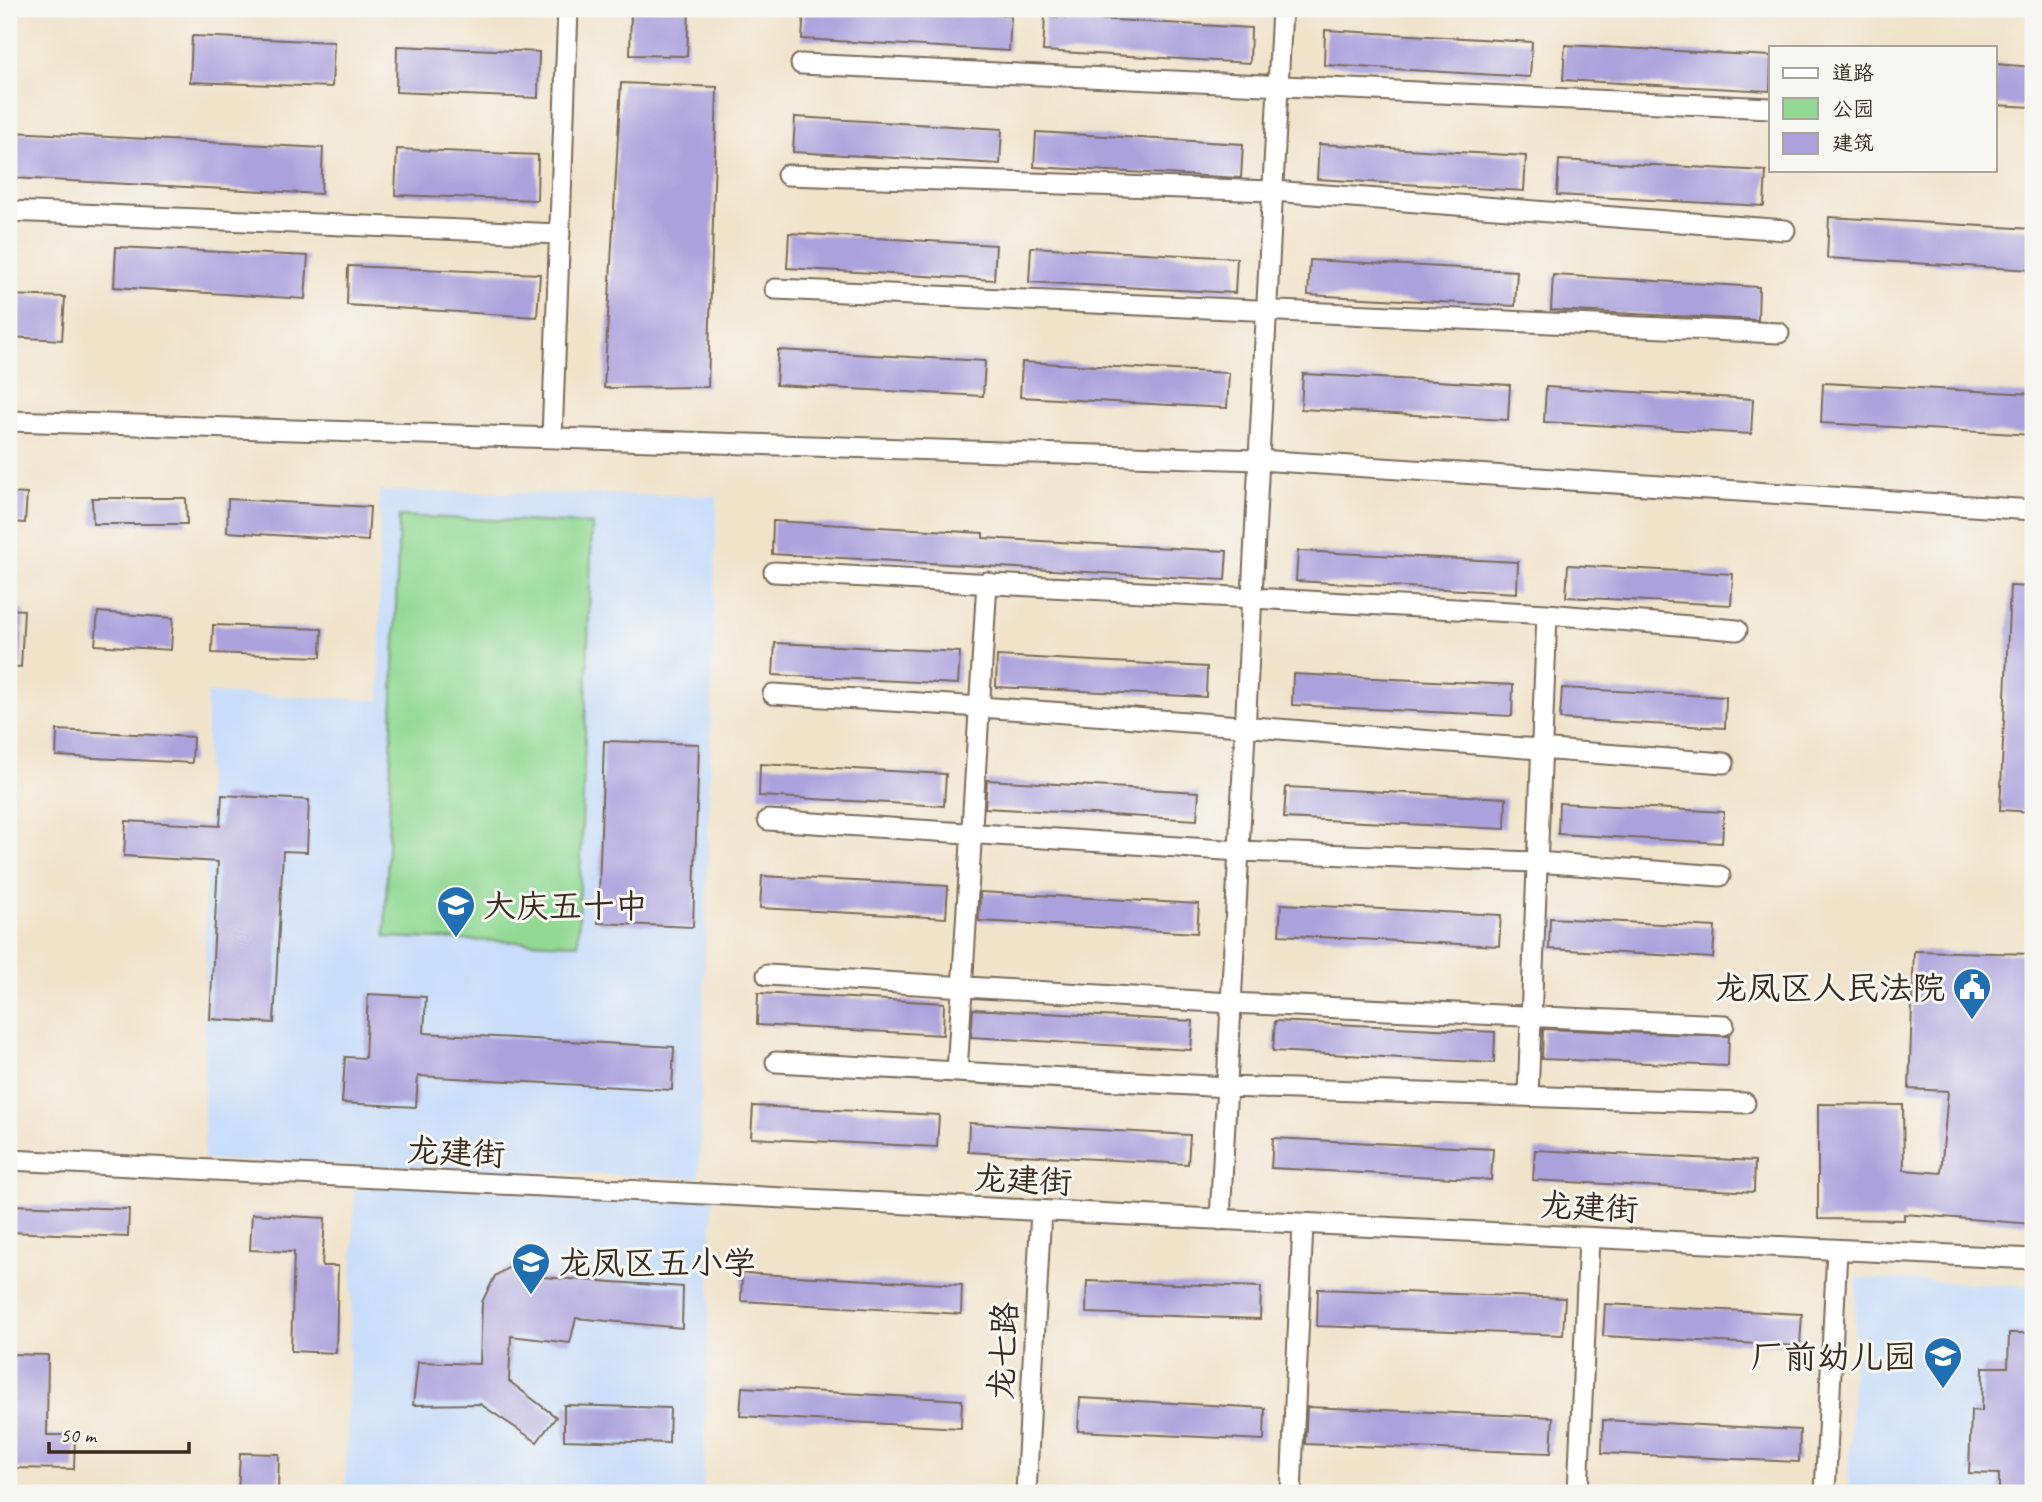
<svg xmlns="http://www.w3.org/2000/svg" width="2042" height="1502" font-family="Caveat,'LXGW WenKai TC',sans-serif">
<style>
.built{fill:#c8ddf9}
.green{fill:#92d994;stroke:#668259;stroke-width:2}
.building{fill:#aba2dd}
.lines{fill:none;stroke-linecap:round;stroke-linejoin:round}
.minor-casing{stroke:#7b6b5a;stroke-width:23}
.minor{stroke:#fff;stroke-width:19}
.labels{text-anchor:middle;stroke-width:6;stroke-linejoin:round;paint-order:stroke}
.poi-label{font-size:33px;fill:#3b2a1e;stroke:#f6f6f2;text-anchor:start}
.street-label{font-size:33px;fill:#3b2a1e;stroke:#f6f6f2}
</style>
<rect width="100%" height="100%" fill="#f6f6f2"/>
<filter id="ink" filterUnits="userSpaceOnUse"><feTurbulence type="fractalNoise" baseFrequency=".0143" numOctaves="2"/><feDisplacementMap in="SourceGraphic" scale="14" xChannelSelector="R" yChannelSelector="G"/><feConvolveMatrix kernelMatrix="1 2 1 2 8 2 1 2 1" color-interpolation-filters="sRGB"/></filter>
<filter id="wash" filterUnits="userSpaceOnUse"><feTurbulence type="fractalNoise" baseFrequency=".00686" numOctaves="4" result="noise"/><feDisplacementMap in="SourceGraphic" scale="28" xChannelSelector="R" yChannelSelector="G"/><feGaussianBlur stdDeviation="1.57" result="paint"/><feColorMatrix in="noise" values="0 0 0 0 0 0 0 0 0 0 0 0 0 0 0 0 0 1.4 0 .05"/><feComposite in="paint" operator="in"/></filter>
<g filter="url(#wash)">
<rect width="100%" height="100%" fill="#f1e3ca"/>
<path class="built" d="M379,491L717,496L699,1178L204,1160L207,693L380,700Z
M355,1184L713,1198L703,1493H345Z
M1857,1278L2033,1286V1493H1848Z"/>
<path class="green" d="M399,516L592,524L578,944L385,937Z"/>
<g id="blocks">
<path class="building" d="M631,9H689L687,56L630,55Z
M804,9H889L1011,16L1009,51L802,39Z
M1045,16L1251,28L1250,63L1043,51Z
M1325,30L1532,42L1530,77L1324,65Z
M192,36L334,42L332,87L190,82Z
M1565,45L1771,56L1770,91L1563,80Z
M397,46L539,52L538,98L396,92Z
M1995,64L2033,67V107L1995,105Z
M621,83L717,87L708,387L604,388Z
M795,117L1002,129L1000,164L793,152Z
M13,132L323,148L321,194L12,178Z
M1036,132L1243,144L1241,178L1034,167Z
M1319,144L1526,156L1524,191L1317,179Z
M397,149L538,155L537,200L395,195Z
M1559,160L1766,171L1764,206L1557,195Z
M1829,217L2033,229V270L1827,258Z
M789,233L996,245L994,280L787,268Z
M116,247L308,256L305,299L114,287Z
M1031,247L1237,258L1235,293L1029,282Z
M1310,260L1517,271L1515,306L1308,295Z
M348,266L540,274L537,317L347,305Z
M1553,275L1759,287L1758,320L1551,310Z
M9,295L65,297L62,340L9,337Z
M778,350L985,361L983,396L776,385Z
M1022,362L1229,373L1227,408L1020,397Z
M1303,374L1510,385L1508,420L1301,409Z
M1823,383L2033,394V435L1821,423Z
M1546,387L1753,399L1751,434L1544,422Z
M9,493L27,494L25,523L9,522Z
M92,498H186L187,524H93Z
M228,499L370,507L368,541L227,532Z
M773,521L983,533V538L1227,551L1225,580L772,554Z
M1298,551L1518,562L1517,593L1296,581Z
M1568,565L1733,574L1731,605L1566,597Z
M2010,586L2033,587V812L2000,810Z
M9,609L24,610L21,667L9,666Z
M98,612L173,618L171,650L95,645Z
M213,625L322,629L321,657L212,653Z
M775,643L960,652L958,684L773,675Z
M997,656L1207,667L1206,697L996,687Z
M1293,674L1513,685L1512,716L1292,705Z
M1562,688L1726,697L1725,728L1560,719Z
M57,730L193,737L192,763L56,756Z
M604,741L699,744L693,927L598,923Z
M760,764L946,774L944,806L759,796Z
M987,780L1199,792L1197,820L985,808Z
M1286,787L1506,798L1505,829L1284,818Z
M222,795L309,800L307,852L283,851L274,1023L210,1019L218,862L124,856L126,821L220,826Z
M1559,803L1724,812L1722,843L1558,834Z
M762,876L948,886L946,918L760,908Z
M980,892L1199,904L1197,933L979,921Z
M1281,904L1501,915L1499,946L1279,935Z
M1550,918L1715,927L1713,958L1549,949Z
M1914,951L2033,954V1224L1904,1214V1220L1818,1219V1104L1903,1105L1904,1170L1941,1173L1948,1091L1909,1089Z
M758,993L944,1003L943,1035L757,1025Z
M368,994L426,997L424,1033L674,1047L672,1090L418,1076L416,1107L342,1103L345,1057L365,1058Z
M973,1009L1193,1021L1191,1050L971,1037Z
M1275,1021L1495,1032L1494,1063L1273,1051Z
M1543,1029L1729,1036L1728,1066L1542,1059Z
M753,1106L939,1115L937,1147L751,1138Z
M969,1123L1190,1135L1188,1164L968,1152Z
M1273,1138L1493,1149L1491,1180L1271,1168Z
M1535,1150L1755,1161L1754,1192L1533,1180Z
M9,1205L129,1209L128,1237L9,1232Z
M252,1214L325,1218L322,1266H338L336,1353L291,1351L294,1252L250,1250Z
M522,1259L542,1277L683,1287L682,1328L576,1318L570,1343L511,1336L509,1381L556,1417L537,1442L480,1404L413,1405L418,1362L480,1364L482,1302L495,1276Z
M742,1273L962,1285L961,1314L741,1301Z
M1087,1281L1261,1287L1260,1319L1086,1313Z
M1318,1289L1565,1298L1563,1335L1317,1326Z
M1605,1304L1802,1314L1800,1346L1603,1336Z
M2009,1333H2033V1493H1999V1474L1969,1473L1971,1410L1982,1411L1983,1367H2008Z
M9,1354L48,1355L47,1435H75L74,1469L9,1468Z
M742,1387L962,1400L961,1428L740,1416Z
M1080,1398L1265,1408L1264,1440L1078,1431Z
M564,1405L670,1408L669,1443L564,1440Z
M1307,1407L1553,1417L1551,1453L1305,1444Z
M1603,1420L1800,1430L1799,1462L1602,1453Z
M240,1453L279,1454L278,1493H238Z"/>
</g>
</g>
<g filter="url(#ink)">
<use href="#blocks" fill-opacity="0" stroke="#7b6b5a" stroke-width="2"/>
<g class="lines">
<defs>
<path id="minor" d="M801,64L1771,108
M787,175L1273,191L1785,230
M9,211L560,234
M775,289L1779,333
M9,421L1259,460L2033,510
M552,438L568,9
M774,572L1547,614L1737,630
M773,694C1090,712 1407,740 1724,763
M768,820L1239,851L1537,862L1720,876
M767,975L1231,1003L1724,1025
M776,1062L1227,1087L1745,1103
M957,1072L987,582
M1528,1096L1547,614
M9,1160L2033,1259
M1220,1220L1282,9
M1026,1493L1041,1211
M1291,1493L1303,1224
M1578,1493L1589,1238
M1825,1493L1837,1250"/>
</defs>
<use href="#minor" class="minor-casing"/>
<use href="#minor" class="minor"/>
</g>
</g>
<defs>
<symbol id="school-pin" viewBox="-11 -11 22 30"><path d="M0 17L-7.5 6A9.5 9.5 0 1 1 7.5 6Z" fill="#1f6fb2" stroke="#f6f6f2"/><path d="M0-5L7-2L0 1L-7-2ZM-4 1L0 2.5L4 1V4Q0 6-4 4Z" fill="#fff"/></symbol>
<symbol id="civic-pin" viewBox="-11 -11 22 30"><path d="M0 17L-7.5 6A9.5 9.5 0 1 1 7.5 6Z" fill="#1f6fb2" stroke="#f6f6f2"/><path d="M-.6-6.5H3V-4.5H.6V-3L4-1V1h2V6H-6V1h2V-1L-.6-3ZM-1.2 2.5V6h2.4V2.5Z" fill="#fff"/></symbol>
</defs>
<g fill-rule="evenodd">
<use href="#school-pin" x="434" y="883" width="44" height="60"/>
<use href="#civic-pin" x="1950" y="965" width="44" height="60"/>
<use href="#school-pin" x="509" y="1240" width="44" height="60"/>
<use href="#school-pin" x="1921" y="1334" width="44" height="60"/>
</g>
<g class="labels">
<g class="poi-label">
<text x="483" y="917">大庆五十中</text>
<text x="1945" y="999" text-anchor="end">龙凤区人民法院</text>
<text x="558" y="1274">龙凤区五小学</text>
<text x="1916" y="1368" text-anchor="end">厂前幼儿园</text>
</g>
<g class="street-label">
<text transform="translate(456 1151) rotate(3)" y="12">龙建街</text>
<text transform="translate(1023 1179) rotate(3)" y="12">龙建街</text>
<text transform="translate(1589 1206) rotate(3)" y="12">龙建街</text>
<text transform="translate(1002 1351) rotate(-87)" y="12">龙七路</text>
</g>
</g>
<rect width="2042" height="1502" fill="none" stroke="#f6f6f2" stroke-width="35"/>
<rect x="1769" y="46" width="228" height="126" fill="#f6f6f2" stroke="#aba49d" stroke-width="2"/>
<rect x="1783" y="68" width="35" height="10" fill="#ffffff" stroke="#aba49d" stroke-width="2"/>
<text x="1832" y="80" font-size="21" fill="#3b2a1e">道路</text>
<rect x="1783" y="98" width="35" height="21" fill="#92d994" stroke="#aba49d" stroke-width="2"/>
<text x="1832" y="116" font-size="21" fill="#3b2a1e">公园</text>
<rect x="1783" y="133" width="35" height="21" fill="#aba2dd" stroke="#aba49d" stroke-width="2"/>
<text x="1832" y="150" font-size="21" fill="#3b2a1e">建筑</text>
<path d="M49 1442v10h140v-10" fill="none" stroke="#3b2a1e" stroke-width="3.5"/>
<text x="60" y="1442" font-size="21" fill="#3b2a1e" stroke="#f6f6f2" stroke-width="5" paint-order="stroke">50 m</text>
</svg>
